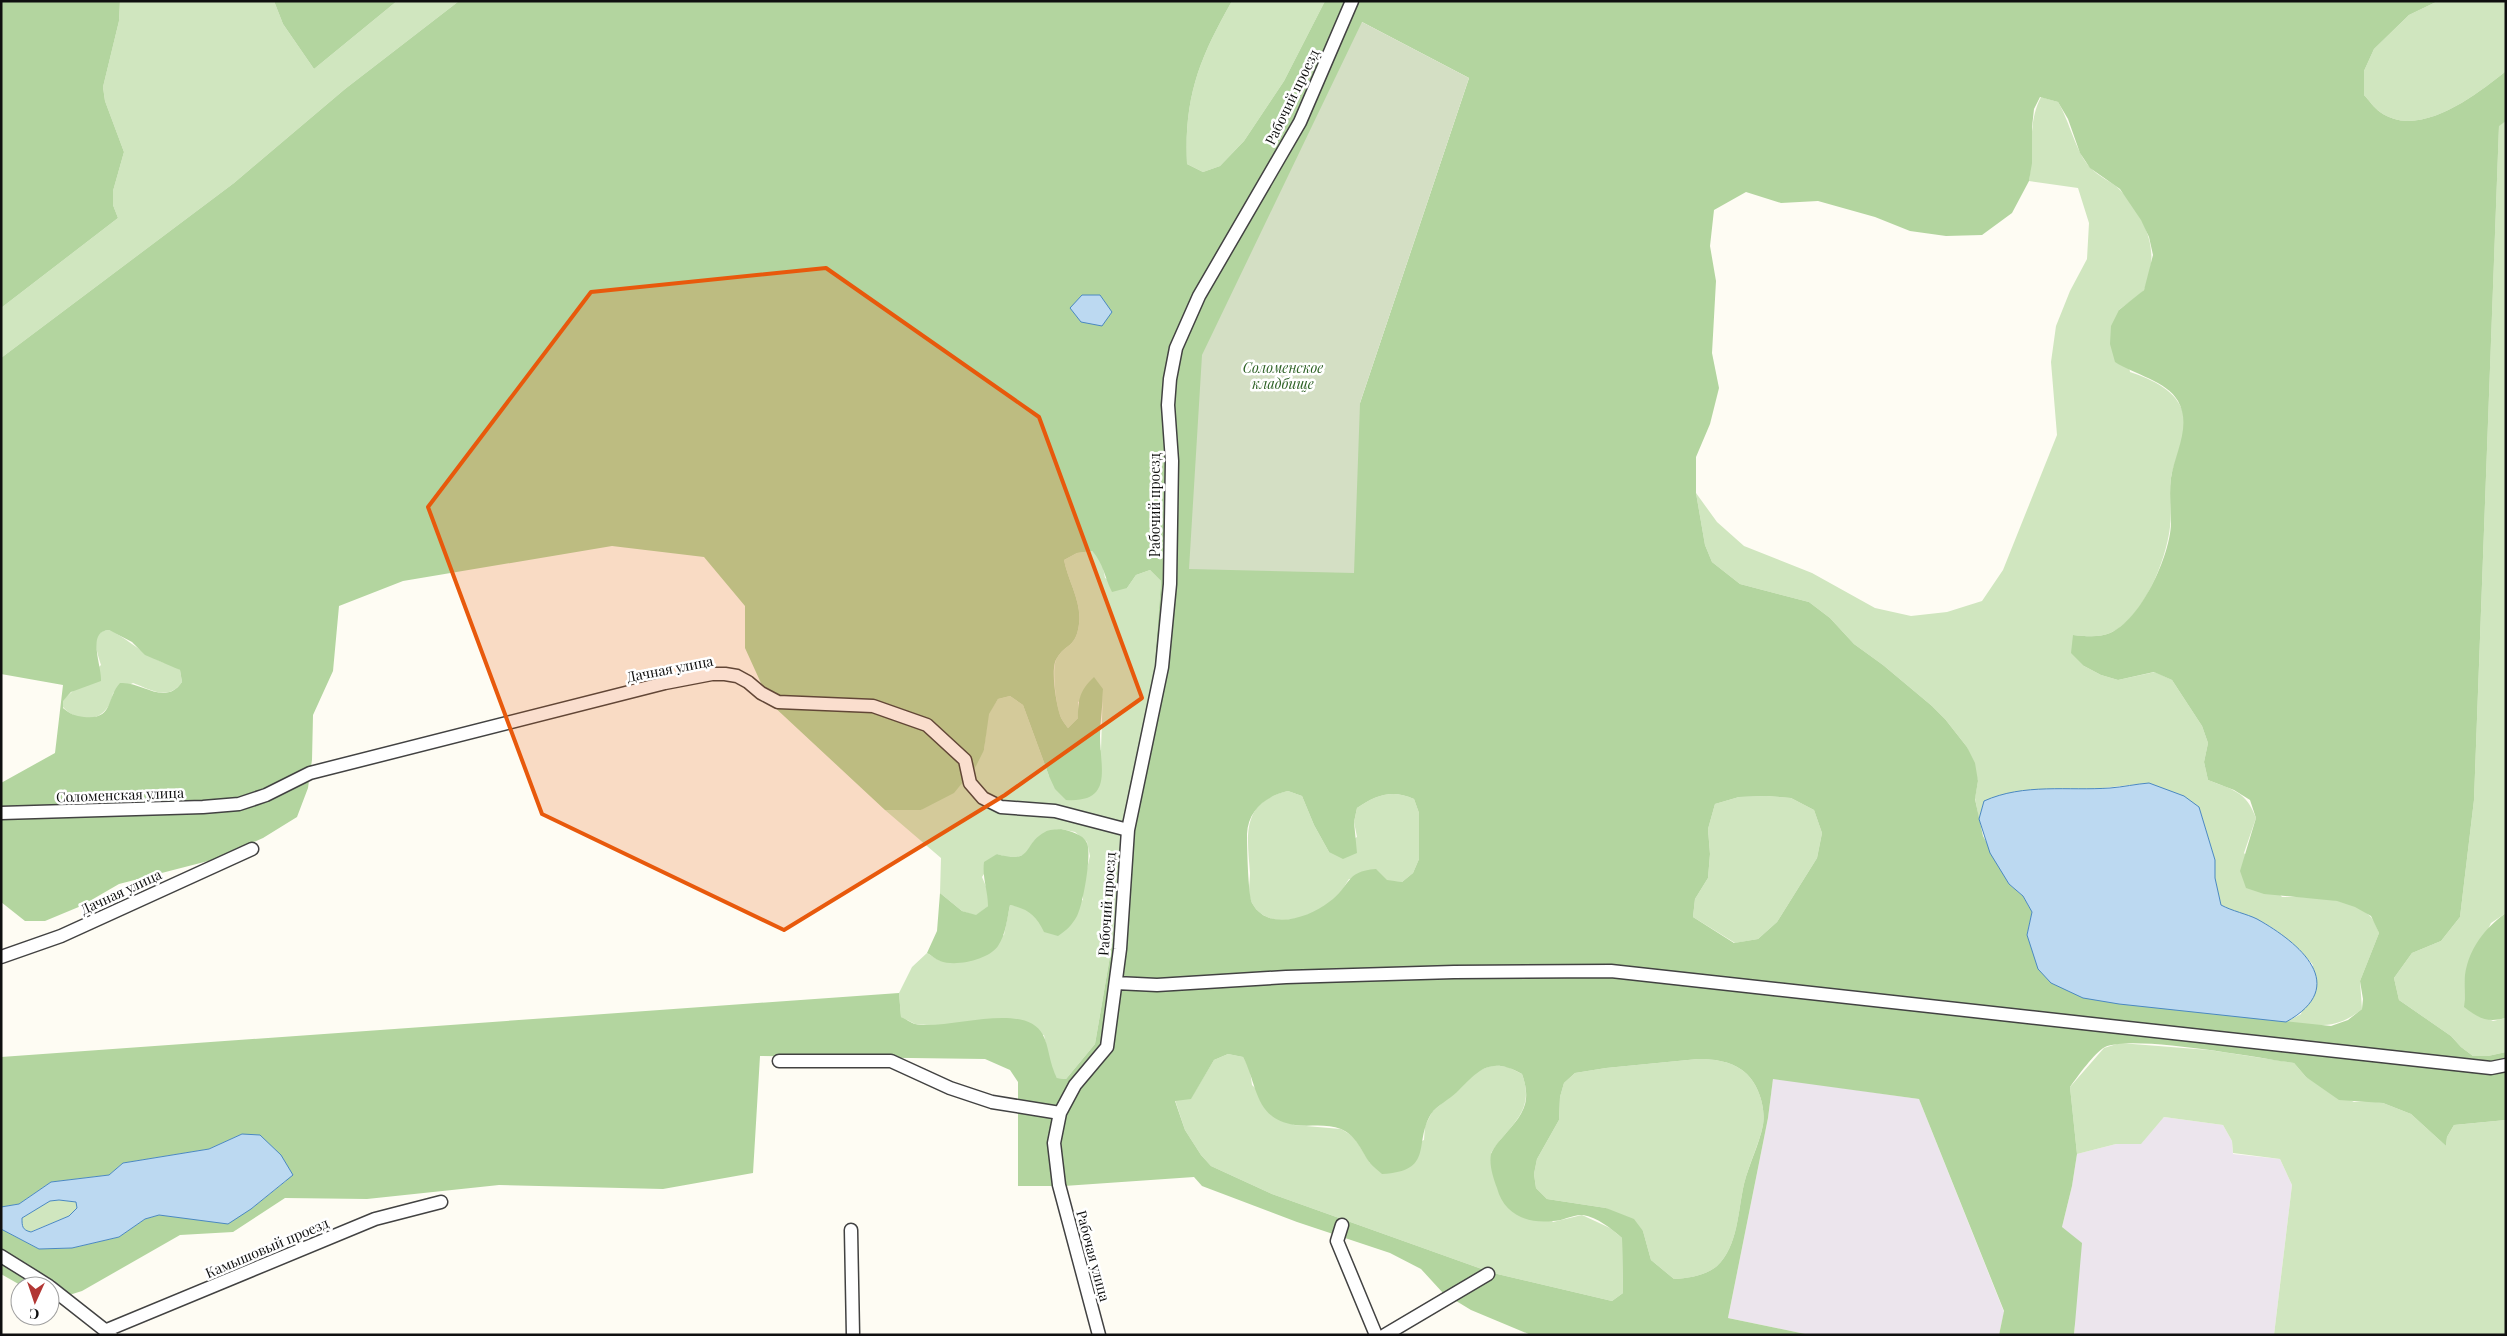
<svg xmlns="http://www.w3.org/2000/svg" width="2507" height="1336" font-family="'Playfair Display',serif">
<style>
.industrial{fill:#ece5ed}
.green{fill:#d0e6bf}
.forest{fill:#b3d59f;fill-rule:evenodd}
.cemetery{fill:#d4dfc4}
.water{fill:#bcd9f1;stroke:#4a88c1;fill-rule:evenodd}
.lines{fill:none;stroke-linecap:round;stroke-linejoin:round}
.minor-casing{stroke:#424242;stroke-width:15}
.minor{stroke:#fff;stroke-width:12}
.marked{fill:#e8590c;fill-opacity:0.2;stroke:#e8590c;stroke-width:4;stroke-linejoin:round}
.labels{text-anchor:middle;stroke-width:5;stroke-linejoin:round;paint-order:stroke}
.street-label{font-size:14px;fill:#0f0f0f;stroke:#fff}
.park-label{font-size:14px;font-style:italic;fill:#2d6125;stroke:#fff}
</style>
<rect width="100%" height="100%" fill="#fefcf3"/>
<path class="industrial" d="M1773,1078L1919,1099L2004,1312L1999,1335H1810L1728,1318L1768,1118Z
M2164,1117L2223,1125L2232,1141L2233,1154L2280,1159L2292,1185L2274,1335H2074L2075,1328L2062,1227L2072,1186L2077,1154L2116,1144H2140Z"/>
<path class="green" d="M120,1H274L283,24L314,69L397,1H459L345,89L234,183L1,358V308L118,218L113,205V191L124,152L105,101L103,87L119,21Z
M1232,1H1325L1284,81L1244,141L1220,166L1203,172L1187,164C1184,97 1199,59 1232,1Z
M2438,1H2506V71C2476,95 2419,140 2380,112C2374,108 2369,100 2364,95V71L2374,49L2409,15Z
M2041,97L2058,102C2070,122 2076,153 2090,167C2098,177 2112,181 2120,190C2142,212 2159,247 2148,277C2147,281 2146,288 2143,291C2137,298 2126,304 2119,310L2130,372C2153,380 2177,390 2184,415C2189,430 2174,461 2171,478C2169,494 2172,511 2170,527C2166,561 2143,619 2110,633C2099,638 2084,636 2073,635L2084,666L2101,675L2118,680L2155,672L2172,680L2202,726L2208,743L2204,762L2208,780C2233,790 2246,791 2256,818L2244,853L2282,897C2309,897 2349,896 2370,916C2374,920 2377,928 2379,933L2360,981L2362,1009C2336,1030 2318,1026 2286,1022L2301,1014L2313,965C2300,948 2274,926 2254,918C2242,914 2232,911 2221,905L2215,878V860L2199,807L2149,783L1984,801L1979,819L1975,798L1978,781L1967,747L1945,719L1932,706L1883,665L1854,644L1830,618L1809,602L1740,584L1712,562L1705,545L1696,493L1717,522L1744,546L1812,573L1875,608L1911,616L1947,612L1982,601L2003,570L2057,435L2051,362L2056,326L2070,291L2087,259L2089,223L2078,188L2029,181C2034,153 2027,123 2041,97Z
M2506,121V913L2491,923L2465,977L2464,1006L2493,1021L2506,1018V1052L2488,1056H2473L2461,1047L2451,1036L2399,1000L2394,978L2412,953L2441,941L2460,917L2474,800L2499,125Z
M1092,551L1102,562L1105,578L1127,588L1136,575L1150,570L1161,581L1153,687L1129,787L1119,849L1115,927L1095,1044L1066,1079L1057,1078L1050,1065L1044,1035L915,1024L901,1017L899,993L912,967L927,953L940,961L1004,935L1010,905L1025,908L1037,918L1083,900V885L1090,856L1087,842L1075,832L1061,829L1034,841L1026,854L1012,859L997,854L982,877L988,891V906L976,916L962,911L940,893L941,858L885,810H921L984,750L988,714L998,699L1010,696L1023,705L1049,776L1101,750L1103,689L1078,702V718L1068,728C1065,724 1061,719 1060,715C1056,704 1051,667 1057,658C1066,643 1076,648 1079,624C1082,602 1068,581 1064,560L1077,553Z
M109,630C125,637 137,649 152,657C161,663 172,664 180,670L182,682C168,702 150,689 133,683L113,693C109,720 81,727 63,707L62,701L101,665C97,652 89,631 109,630Z
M1288,791L1302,796L1314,825L1329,852L1357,837L1354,822L1357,808C1376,795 1392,789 1414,799L1419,813V859L1413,873L1402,882L1349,879C1346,883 1344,888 1341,892C1322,915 1270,936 1252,903C1247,894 1250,882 1250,873C1247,834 1241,802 1288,791Z
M1766,796L1791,798L1814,810L1822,833L1817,858L1777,922L1758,939L1735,943L1693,917L1695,899L1708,878L1710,854L1708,829L1715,804L1739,797Z
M2120,1043L2209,1050L2294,1063L2306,1077L2354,1102L2368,1101L2383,1103L2411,1114L2446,1146L2447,1137L2454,1125L2506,1120V1335H2274L2292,1185L2280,1159L2233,1153L2232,1141L2223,1125L2164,1117L2141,1144H2116L2077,1154L2070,1087L2104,1048Z
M1228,1054L1243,1057L1250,1070L1252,1085L1294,1125L1341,1129L1354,1137L1370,1163L1424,1140L1425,1126L1432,1112L1478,1071L1493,1065L1508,1067L1522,1074C1536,1112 1510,1124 1491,1153L1553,1222L1582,1215L1610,1228L1622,1238L1623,1293L1612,1301L1493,1273L1272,1194L1211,1166L1201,1155L1185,1130L1175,1100L1191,1098L1214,1060Z
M1698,1059C1713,1059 1730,1061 1742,1070C1758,1081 1766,1107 1763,1125C1759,1144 1749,1164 1744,1184C1738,1210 1738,1247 1717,1266C1705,1276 1688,1278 1674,1279L1651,1260L1643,1231L1606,1208L1547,1199L1536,1188L1534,1174L1537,1159L1559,1120L1560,1097L1564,1083L1575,1073L1606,1068Z
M59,1200L76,1202L77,1208L69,1216L30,1232C22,1230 22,1227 22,1218L50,1201Z"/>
<path class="forest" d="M1,1H120L119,21L103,87L105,101L124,152L113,191V205L118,218L1,308Z
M274,1H397L314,69L283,24Z
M459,1H1232C1199,59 1184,97 1187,164L1203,172L1220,166L1244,141L1284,81L1325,1H2438L2409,15L2374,49L2364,71V95C2369,100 2374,108 2380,112C2419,140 2476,95 2506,71V121L2499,126L2474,800L2460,917L2441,941L2412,953L2394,978L2399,1000L2451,1036L2461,1047L2473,1056H2488L2506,1052V1120L2454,1125L2447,1137L2446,1146L2411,1114L2383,1103L2339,1100L2306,1077L2294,1063C2258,1058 2133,1034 2105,1047C2094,1053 2078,1076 2070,1087L2077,1154L2072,1186L2062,1227L2082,1243L2074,1335H1999L2004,1311L1919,1099L1773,1079L1768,1118L1728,1318L1810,1335H1531L1471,1310L1443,1293L1421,1269L1390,1253L1297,1222L1202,1186L1194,1177L1064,1186H1018V1082L1010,1070L985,1059L760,1056L753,1173L663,1189L499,1185L367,1199L285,1198L233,1232L180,1235L82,1291L50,1301V1286H22L1,1274V1229L39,1249L72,1248L119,1237L145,1219L159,1215L193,1219L251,1209L286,1181L242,1134L209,1149L123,1163L109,1175L51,1182L19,1204L1,1207V1057L899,993L901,1017C906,1019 911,1023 915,1024C947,1031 1025,1000 1043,1035C1049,1046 1049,1063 1057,1078L1066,1079L1095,1044L1115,927L1119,849L1129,787L1153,687L1161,581L1150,570L1136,575L1127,588L1112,592C1104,576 1104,564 1092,551L1077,553L1064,560C1068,581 1082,602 1079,624C1076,648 1066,643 1057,658C1050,667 1056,703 1060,715C1061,719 1065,724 1068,728L1078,718C1078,699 1080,690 1094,677L1103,689C1103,705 1100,721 1100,736C1100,768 1114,803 1066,800L1055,789L1049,776L1023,705L1010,696L998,699L989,714L984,750L976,766L954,793L921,810H885L770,703L745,648V606L704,557L612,546L403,581L339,606L333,671L313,715L312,760L308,788L297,817L263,838L212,860L119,884L81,906L45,921H25L1,902V783L55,753L63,685L1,674V358L234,183L345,89ZM1362,22L1469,78L1360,403ZM2040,97L2058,102L2068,119L2080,153L2090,168L2120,189L2141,220L2149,237L2153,255L2144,290L2119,310L2111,326L2110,344L2115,362C2133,374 2167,381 2178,401C2192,426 2175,452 2171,478C2169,494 2171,508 2171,524C2170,556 2141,620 2110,633C2099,638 2084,636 2073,635L2071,653L2084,666L2101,675L2118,680L2154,672L2172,680L2202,726L2208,743L2204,762L2208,780L2234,790L2250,800L2256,818L2240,871L2246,888L2264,894L2337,901L2355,907L2371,916L2379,933L2360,981L2363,999L2362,1009L2348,1020L2331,1026L2266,1019L2027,935L2032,912L2023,896L2009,884L1983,836L1975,799L1978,781L1975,763L1967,747L1945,719L1932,706L1883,665L1854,644L1830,618L1809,602L1740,584L1712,562L1705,545L1696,493V457L1710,424L1719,388L1712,353L1716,281L1710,246L1714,210L1746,192L1781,203L1818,201L1875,217L1910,231L1946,236L1982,235L2012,213L2029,181L2032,163V127L2034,109ZM109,630L132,642L145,655L180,670L182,682C165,707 142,681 120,683C106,698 114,720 84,717C75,716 70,714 63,708V701L71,692L101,681C102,666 86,631 109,630ZM1288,791L1302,796L1314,825L1329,852L1343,859L1357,853L1354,822L1357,808C1376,795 1392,789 1414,799L1419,813V859L1413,873L1402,882L1387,880L1376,869C1344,871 1351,887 1329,902C1308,918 1268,932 1252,903C1248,895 1247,845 1247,834C1248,810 1266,796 1288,791ZM1766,796L1791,798L1814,810L1822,833L1817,858L1777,922L1758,939L1734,943L1693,917L1695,899L1708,878L1710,854L1708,829L1715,804L1739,797ZM1228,1054L1243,1057C1258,1085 1254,1119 1295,1125C1310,1127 1326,1123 1341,1129C1357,1136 1361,1151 1370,1163C1373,1167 1378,1170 1382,1174C1435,1171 1413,1144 1431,1114C1437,1105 1449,1100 1457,1092C1479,1070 1490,1056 1522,1074C1533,1105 1521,1116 1502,1138C1498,1142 1493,1149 1491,1154C1489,1165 1493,1177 1497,1188C1504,1214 1526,1224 1553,1221C1562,1221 1574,1214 1583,1215C1597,1217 1612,1229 1622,1238L1623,1293L1612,1301L1493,1273L1272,1194L1211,1166L1201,1155L1185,1130L1175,1101L1191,1099L1214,1060ZM1698,1059C1713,1059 1730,1061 1742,1070C1758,1081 1766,1107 1763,1125C1759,1145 1749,1164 1744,1184C1738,1210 1738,1247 1717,1266C1705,1276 1688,1278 1674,1279L1651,1260L1643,1231L1634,1219L1606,1208L1547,1199L1536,1188L1534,1174L1537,1159L1559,1120L1560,1097L1564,1083L1575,1073L1606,1068Z
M1061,829C1070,831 1083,834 1087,843C1092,854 1083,905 1077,916C1072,925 1067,930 1058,936L1044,932C1036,915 1028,909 1010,905C1007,919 1006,934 998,946C988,960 956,967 940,961C935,959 931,955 927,953L937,931L940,893L962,911L976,915L988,906C988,890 982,878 984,862L997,854C1034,865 1022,844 1045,832C1049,829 1056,830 1061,829Z
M2506,913V1018C2487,1023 2478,1018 2464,1007C2465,996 2464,985 2465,975C2469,948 2485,928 2506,913Z"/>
<path class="cemetery" d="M1362,22L1469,78L1360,403L1354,573L1189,569L1202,355Z"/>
<path class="water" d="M1082,295H1100L1112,312L1102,326L1081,322L1070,308Z
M2149,783L2184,796L2199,807L2215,860V878L2221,905C2232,911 2247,914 2257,919C2300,943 2351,986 2286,1022L2119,1004L2083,998L2051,983L2038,969L2027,935L2032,912L2023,896L2009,884L1990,853L1979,819L1984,801C2024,783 2068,791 2110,788C2123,787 2136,784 2149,783Z
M242,1134L260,1135L281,1155L293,1175L251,1209L228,1224L159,1215L145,1219L119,1237L72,1248L39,1249L1,1229V1207L19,1204L51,1182L109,1175L123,1163L209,1149ZM59,1200L76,1202L77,1208L69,1216L31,1232C22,1230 22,1226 22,1218L50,1201Z"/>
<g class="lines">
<defs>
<path id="minor" d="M1,813L203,807L239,804L266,795L310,773L665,683L712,674H725L737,676L748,682L761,693L778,702L873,706L927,725L965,760L970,783L983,798L1001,807L1055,811L1128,830
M1,957L61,936L252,849
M1116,983L1157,985L1286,977L1454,972L1611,971L2491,1068L2506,1065
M779,1061H891L950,1088L992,1102L1060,1113
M1342,1225L1337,1241L1376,1335
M851,1230L853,1335
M1,1256L49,1286
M50,1287L111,1335
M107,1330L375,1219L441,1202
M1099,1335L1059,1185L1054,1143L1060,1113L1075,1085L1107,1047L1120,949L1128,830L1162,667L1170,584L1171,523L1172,461L1168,405L1170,379L1176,348L1199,296L1300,122L1352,1
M1385,1335L1488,1274"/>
</defs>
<use href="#minor" class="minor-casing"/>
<use href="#minor" class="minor"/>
</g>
<path class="marked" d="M826,268L1039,417L1142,698L1005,795L784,930L542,814L428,507L591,292Z"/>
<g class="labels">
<g class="street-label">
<text transform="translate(1292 97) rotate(-64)" y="5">Рабочий проезд</text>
<text transform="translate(1155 505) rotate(-90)" y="5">Рабочий проезд</text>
<text transform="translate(670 669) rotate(-11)" y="5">Дачная улица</text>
<text transform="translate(120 795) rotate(-2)" y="5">Соломенская улица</text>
<text transform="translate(121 892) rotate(-25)" y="5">Дачная улица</text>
<text transform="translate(1107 904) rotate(-86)" y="5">Рабочий проезд</text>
<text transform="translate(267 1248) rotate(-23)" y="5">Камышовый проезд</text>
<text transform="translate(1093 1256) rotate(75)" y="5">Рабочая улица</text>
</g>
<g class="park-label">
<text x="1283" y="373">Соломенское<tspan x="1283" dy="16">кладбище</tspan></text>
</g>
</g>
<rect width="2507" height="1336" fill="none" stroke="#0f0f0f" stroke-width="5"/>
<g transform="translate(35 1301) rotate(183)"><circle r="24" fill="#ffffff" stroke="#9f9f9f"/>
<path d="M0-4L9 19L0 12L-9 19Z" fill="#b23734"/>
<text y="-8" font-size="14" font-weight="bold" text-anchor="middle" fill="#0f0f0f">С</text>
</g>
</svg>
